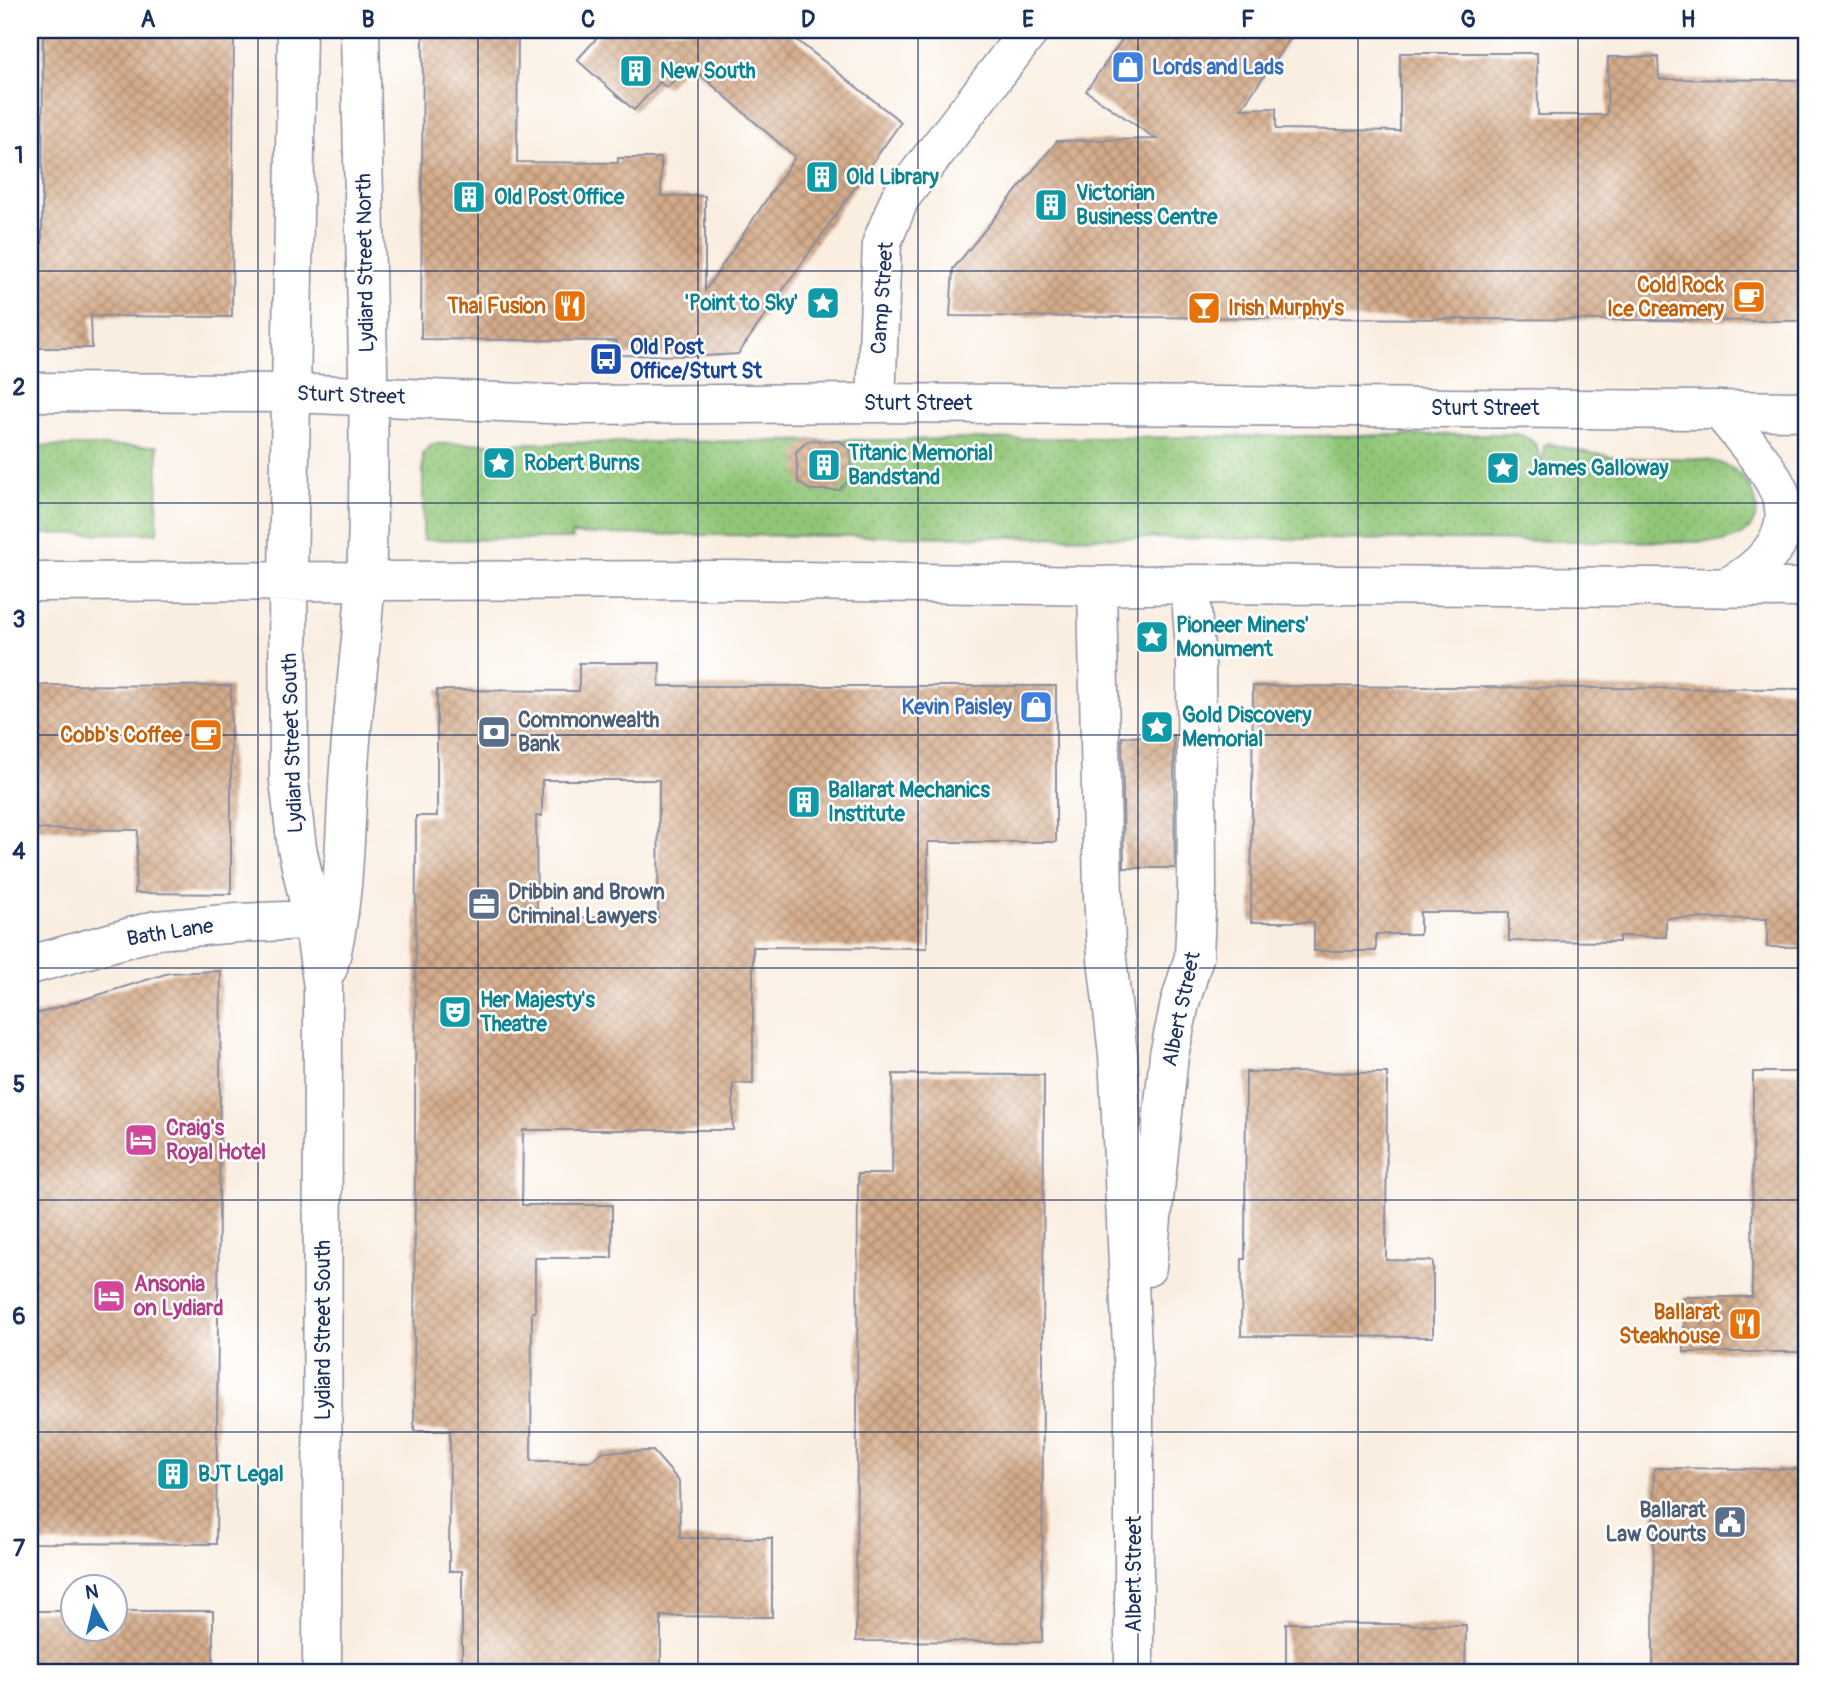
<svg xmlns="http://www.w3.org/2000/svg" width="1836" height="1703" font-family="Pangolin,sans-serif">
<style>
.park{fill:url(#park-dots);stroke:#567a6a;stroke-width:2}
.building{fill:url(#building-cross-hatch);fill-rule:evenodd}
.lines{fill:none;stroke-linecap:round;stroke-linejoin:round}
.minor-casing{stroke:#8a8ea0;stroke-width:41}
.minor{stroke:#fff;stroke-width:38}
.grid{fill:none;stroke:#1b2f5e;stroke-width:2;stroke-opacity:0.55}
.labels{text-anchor:middle;stroke-width:5;stroke-linejoin:round;paint-order:stroke}
.shop-label{font-size:21px;font-weight:bold;fill:#366cbe;stroke:#fff;text-anchor:start}
.culture-label{font-size:21px;font-weight:bold;fill:#0d838f;stroke:#fff;text-anchor:start}
.street-label{font-size:21px;fill:#1b2f5e;stroke:#fff}
.food-label{font-size:21px;font-weight:bold;fill:#c56008;stroke:#fff;text-anchor:end}
.transit-label{font-size:21px;font-weight:bold;fill:#164399;stroke:#fff;text-anchor:start}
.service-label{font-size:21px;font-weight:bold;fill:#4e5e75;stroke:#fff;text-anchor:start}
.hotel-label{font-size:21px;font-weight:bold;fill:#b23c85;stroke:#fff;text-anchor:start}
.neatline{fill:none;stroke:#1b2f5e;stroke-width:2.5}
.grid-label{font-size:23px;text-anchor:middle;font-weight:bold;fill:#1b2f5e}
</style>
<defs>
<pattern id="park-dots" width="8" height="8" patternUnits="userSpaceOnUse" patternTransform="scale(1.75)"><rect width="8" height="8" fill="#91c677"/><path d="M2 2h.1M6 6h.1" fill="none" stroke="#7caa69" stroke-width="1.8" stroke-linecap="round"/></pattern>
<pattern id="building-cross-hatch" width="8" height="8" patternUnits="userSpaceOnUse" patternTransform="scale(1.75)"><rect width="8" height="8" fill="#d5ab89"/><path d="M0 0l8 8M0 8l8-8" fill="none" stroke="#ac8c73"/></pattern>
</defs>
<rect width="100%" height="100%" fill="#fff"/>
<filter id="ink" filterUnits="userSpaceOnUse"><feTurbulence type="fractalNoise" baseFrequency=".0143" numOctaves="2"/><feDisplacementMap in="SourceGraphic" scale="14" xChannelSelector="R" yChannelSelector="G"/><feConvolveMatrix kernelMatrix="1 2 1 2 8 2 1 2 1" color-interpolation-filters="sRGB"/></filter>
<filter id="wash" filterUnits="userSpaceOnUse"><feTurbulence type="fractalNoise" baseFrequency=".00686" numOctaves="4" result="noise"/><feDisplacementMap in="SourceGraphic" scale="28" xChannelSelector="R" yChannelSelector="G"/><feGaussianBlur stdDeviation="1.57" result="paint"/><feColorMatrix in="noise" values="0 0 0 0 0 0 0 0 0 0 0 0 0 0 0 0 0 1.4 0 .05"/><feComposite in="paint" operator="in"/></filter>
<g filter="url(#wash)">
<rect width="100%" height="100%" fill="#faeee1"/>
<path class="park" d="M1517,434C1540,441 1538,449 1542,470L1544,446L1548,443C1570,450 1594,454 1616,457C1655,463 1730,444 1750,488C1755,498 1759,507 1755,518C1750,534 1737,538 1722,542L571,534L573,539L423,540V453L433,444Z
M30,446H158L157,533L30,534Z"/>
<g id="blocks">
<path class="building" d="M43,30H234L232,317L91,316L92,348H30V243H42Z
M423,30H518L517,162L618,163V158H661V196H705V291L795,157L688,64L667,88L660,82L634,110L577,60L604,30H784L901,122L738,354L705,356L616,355L617,341L421,339Z
M1129,30H1296L1241,109L1276,108V129L1400,131V53H1537L1538,115H1607L1608,57H1658L1659,79L1806,80V321L950,316L953,269L1057,141L1156,139L1086,91Z
M807,441H840L850,450L851,478L839,490H810L798,482L796,452Z
M579,663H660L659,686H1056V842H928L927,948L753,947V1084L733,1083V1130H523L522,1205H612V1258H535V1312H532L531,1461H591L602,1452L653,1451L679,1481L680,1538H772V1617L661,1616V1673H462V1571H449L450,1431H414L416,816H437V690L579,691ZM542,780H659L658,918L537,917L536,816H542Z
M30,685L231,686V894L135,893L138,830L30,829Z
M1253,686L1806,689V947H1767V919L1666,918V937L1619,936V942L1509,941V912H1420V934H1376V951H1314V922H1251Z
M1174,736L1175,868H1124L1122,737Z
M221,971L216,1544L30,1543V1016L169,973Z
M1246,1072L1387,1073L1386,1260L1433,1261V1337L1241,1336L1242,1259H1245Z
M1753,1072H1806V1352H1684V1297H1752Z
M893,1074L1044,1075L1042,1642L856,1641L858,1174H892Z
M1654,1468L1806,1469V1673H1653Z
M30,1611H74V1629H116V1611H213V1673H30Z
M1286,1623L1466,1625L1465,1673H1286Z"/>
</g>
</g>
<g filter="url(#ink)">
<use href="#blocks" fill-opacity="0" stroke="#8a8ea0" stroke-width="2"/>
<g class="lines">
<defs>
<path id="minor" d="M297,30L288,580L289,780L297,848L313,920L323,987L322,1673
M30,392L291,393L573,405L876,403L1806,411
M876,403L882,242L900,198L1030,30
M1720,410C1740,436 1772,468 1782,499C1795,540 1756,572 1725,588
M30,582L732,580L1097,586L1190,584L1806,588
M1097,586L1103,895L1107,959L1118,1054L1134,1390V1673
M30,965L156,930L237,923L337,919
M328,968C347,897 344,825 350,753C355,686 365,620 367,553C372,379 363,204 360,30
M1147,1267L1169,1055L1180,1003L1194,957L1197,889L1196,663L1190,584"/>
</defs>
<use href="#minor" class="minor-casing"/>
<use href="#minor" class="minor"/>
</g>
</g>
<path class="grid" d="M258,30V1673M478,30V1673M698,30V1673M918,30V1673M1138,30V1673M1358,30V1673M1578,30V1673M30,271H1806M30,503H1806M30,735H1806M30,968H1806M30,1200H1806M30,1432H1806"/>
<defs>
<symbol id="shop-square" viewBox="-11 -11 22 22"><rect x="-9" y="-9" width="18" height="18" rx="4" fill="#3f7fe0" stroke="#fff"/><path d="M-5-2.5h2.3a2.7 3.5 0 0 1 5.4 0H5L5.5 6h-11ZM-1.5-2.5h3a1.5 2.3 0 0 0-3 0Z" fill="#fff"/></symbol>
<symbol id="building-square" viewBox="-11 -11 22 22"><rect x="-9" y="-9" width="18" height="18" rx="4" fill="#0f9aa8" stroke="#fff"/><path d="M-4-6H4V6H1V3H-1V6H-4ZM-2.5-4.3h1.7v1.8h-1.7ZM.8-4.3h1.7v1.8H.8ZM-2.5-1h1.7V.8h-1.7ZM.8-1h1.7V.8H.8Z" fill="#fff"/></symbol>
<symbol id="cafe-square" viewBox="-11 -11 22 22"><rect x="-9" y="-9" width="18" height="18" rx="4" fill="#e8710a" stroke="#fff"/><path d="M-5.5-4.5H6V0H3Q3 3.5 0 3.5H-2.5Q-5.5 3.5-5.5 0ZM3-3.2v2h1.7v-2ZM-6 4.5H4V6H-6Z" fill="#fff"/></symbol>
<symbol id="sight-square" viewBox="-11 -11 22 22"><rect x="-9" y="-9" width="18" height="18" rx="4" fill="#0f9aa8" stroke="#fff"/><path d="M0-6L1.8-2.2L6-1.7L2.9 1.2L3.7 5.4L0 3.3L-3.7 5.4L-2.9 1.2L-6-1.7L-1.8-2.2Z" fill="#fff"/></symbol>
<symbol id="restaurant-square" viewBox="-11 -11 22 22"><rect x="-9" y="-9" width="18" height="18" rx="4" fill="#e8710a" stroke="#fff"/><path d="M-5-6h1v4h1v-4h1v4h1v-4h1v5L-1.5 .5V6h-2V.5L-5-1ZM5-6V6H3V1.5H1.5Q1.5-4 5-6Z" fill="#fff"/></symbol>
<symbol id="bar-square" viewBox="-11 -11 22 22"><rect x="-9" y="-9" width="18" height="18" rx="4" fill="#e8710a" stroke="#fff"/><path d="M-6-5H6L.8 .8V4.5H3.5V6h-7V4.5H-.8V.8Z" fill="#fff"/></symbol>
<symbol id="bus-square" viewBox="-11 -11 22 22"><rect x="-9" y="-9" width="18" height="18" rx="4" fill="#1a4fb4" stroke="#fff"/><path d="M-5-6H5V4H4V6H2V4H-2V6H-4V4H-5ZM-3.5-4V0h7V-4ZM-3.5 1.2v1.5H-2V1.2ZM2 1.2v1.5H3.5V1.2Z" fill="#fff"/></symbol>
<symbol id="bank-square" viewBox="-11 -11 22 22"><rect x="-9" y="-9" width="18" height="18" rx="4" fill="#5c6f8a" stroke="#fff"/><path d="M-6-4H6V4H-6ZM0-2.3a2.3 2.3 0 1 0 0 4.6a2.3 2.3 0 1 0 0-4.6Z" fill="#fff"/></symbol>
<symbol id="office-square" viewBox="-11 -11 22 22"><rect x="-9" y="-9" width="18" height="18" rx="4" fill="#5c6f8a" stroke="#fff"/><path d="M-6-3h4V-5.5h4V-3h4V5H-6ZM-1-4.5V-3h2v-1.5ZM-6 0V1H6V0Z" fill="#fff"/></symbol>
<symbol id="theatre-square" viewBox="-11 -11 22 22"><rect x="-9" y="-9" width="18" height="18" rx="4" fill="#0f9aa8" stroke="#fff"/><path d="M-5-5.5Q0-4 5-5.5V0Q5 5 0 6Q-5 5-5 0ZM-3.3-2.5H-1v1.5H-3.3ZM1-2.5H3.3v1.5H1ZM-2.8 1Q0 5.5 2.8 1Z" fill="#fff"/></symbol>
<symbol id="hotel-square" viewBox="-11 -11 22 22"><rect x="-9" y="-9" width="18" height="18" rx="4" fill="#d1479c" stroke="#fff"/><path d="M-6-4.5h1.5V1H6V5H4.5V3h-9V5H-6ZM-4 0a1.8 1.8 0 1 1 3.6 0ZM.5 0V-2.5h3Q6-2.5 6 0Z" fill="#fff"/></symbol>
<symbol id="civic-square" viewBox="-11 -11 22 22"><rect x="-9" y="-9" width="18" height="18" rx="4" fill="#5c6f8a" stroke="#fff"/><path d="M-.6-6.5H3V-4.5H.6V-3L4-1V1h2V6H-6V1h2V-1L-.6-3ZM-1.2 2.5V6h2.4V2.5Z" fill="#fff"/></symbol>
</defs>
<g fill-rule="evenodd">
<use href="#shop-square" x="1109" y="48" width="38" height="38"/>
<use href="#building-square" x="617" y="52" width="38" height="38"/>
<use href="#building-square" x="803" y="158" width="38" height="38"/>
<use href="#building-square" x="450" y="178" width="38" height="38"/>
<use href="#building-square" x="1032" y="186" width="38" height="38"/>
<use href="#cafe-square" x="1730" y="278" width="38" height="38"/>
<use href="#sight-square" x="804" y="284" width="38" height="38"/>
<use href="#restaurant-square" x="551" y="287" width="38" height="38"/>
<use href="#bar-square" x="1185" y="289" width="38" height="38"/>
<use href="#bus-square" x="587" y="340" width="38" height="38"/>
<use href="#sight-square" x="480" y="444" width="38" height="38"/>
<use href="#building-square" x="805" y="446" width="38" height="38"/>
<use href="#sight-square" x="1484" y="449" width="38" height="38"/>
<use href="#sight-square" x="1133" y="618" width="38" height="38"/>
<use href="#shop-square" x="1017" y="688" width="38" height="38"/>
<use href="#sight-square" x="1138" y="708" width="38" height="38"/>
<use href="#bank-square" x="475" y="713" width="38" height="38"/>
<use href="#cafe-square" x="187" y="716" width="38" height="38"/>
<use href="#building-square" x="785" y="783" width="38" height="38"/>
<use href="#office-square" x="465" y="885" width="38" height="38"/>
<use href="#theatre-square" x="436" y="993" width="38" height="38"/>
<use href="#hotel-square" x="122" y="1121" width="38" height="38"/>
<use href="#hotel-square" x="90" y="1277" width="38" height="38"/>
<use href="#restaurant-square" x="1726" y="1305" width="38" height="38"/>
<use href="#building-square" x="154" y="1455" width="38" height="38"/>
<use href="#civic-square" x="1711" y="1503" width="38" height="38"/>
</g>
<g class="labels">
<g class="shop-label">
<text x="1152" y="74">Lords and Lads</text>
<text x="1012" y="714" text-anchor="end">Kevin Paisley</text>
</g>
<g class="culture-label">
<text x="660" y="78">New South</text>
<text x="846" y="184">Old Library</text>
<text x="1076" y="200">Victorian<tspan x="1076" dy="24">Business Centre</tspan></text>
<text x="494" y="204">Old Post Office</text>
<text x="798" y="310" text-anchor="end">'Point to Sky'</text>
<text x="848" y="460">Titanic Memorial<tspan x="848" dy="24">Bandstand</tspan></text>
<text x="524" y="470">Robert Burns</text>
<text x="1528" y="475">James Galloway</text>
<text x="1176" y="632">Pioneer Miners'<tspan x="1176" dy="24">Monument</tspan></text>
<text x="1182" y="722">Gold Discovery<tspan x="1182" dy="24">Memorial</tspan></text>
<text x="828" y="797">Ballarat Mechanics<tspan x="828" dy="24">Institute</tspan></text>
<text x="480" y="1007">Her Majesty's<tspan x="480" dy="24">Theatre</tspan></text>
<text x="198" y="1481">BJT Legal</text>
</g>
<g class="street-label">
<text transform="translate(365 263) rotate(-91)" y="7">Lydiard Street North</text>
<text transform="translate(882 298) rotate(-86)" y="7">Camp Street</text>
<text transform="translate(351 395) rotate(2)" y="7">Sturt Street</text>
<text x="918" y="410">Sturt Street</text>
<text x="1485" y="415">Sturt Street</text>
<text transform="translate(292 743) rotate(-92)" y="7">Lydiard Street South</text>
<text transform="translate(170 932) rotate(-9)" y="7">Bath Lane</text>
<text transform="translate(1181 1009) rotate(-78)" y="7">Albert Street</text>
<text transform="translate(323 1330) rotate(-90)" y="7">Lydiard Street South</text>
<text transform="translate(1134 1574) rotate(-90)" y="7">Albert Street</text>
</g>
<g class="food-label">
<text x="1724" y="292">Cold Rock<tspan x="1724" dy="24">Ice Creamery</tspan></text>
<text x="546" y="313">Thai Fusion</text>
<text x="1228" y="315" text-anchor="start">Irish Murphy's</text>
<text x="182" y="742">Cobb's Coffee</text>
<text x="1720" y="1319">Ballarat<tspan x="1720" dy="24">Steakhouse</tspan></text>
</g>
<g class="transit-label">
<text x="630" y="354">Old Post<tspan x="630" dy="24">Office/Sturt St</tspan></text>
</g>
<g class="service-label">
<text x="518" y="727">Commonwealth<tspan x="518" dy="24">Bank</tspan></text>
<text x="508" y="899">Dribbin and Brown<tspan x="508" dy="24">Criminal Lawyers</tspan></text>
<text x="1706" y="1517" text-anchor="end">Ballarat<tspan x="1706" dy="24">Law Courts</tspan></text>
</g>
<g class="hotel-label">
<text x="166" y="1135">Craig's<tspan x="166" dy="24">Royal Hotel</tspan></text>
<text x="134" y="1291">Ansonia<tspan x="134" dy="24">on Lydiard</tspan></text>
</g>
</g>
<rect width="1836" height="1703" fill="none" stroke="#fff" stroke-width="77"/>
<g transform="translate(94 1608) rotate(352)"><circle r="33" fill="#ffffff" stroke="#a4acbf" stroke-width="2"/>
<path d="M0-5L12 26L0 18L-12 26Z" fill="#1f6fb2"/>
<text y="-10" font-size="19" font-weight="bold" text-anchor="middle" fill="#1b2f5e">N</text>
</g>
<rect x="38" y="38" width="1760" height="1626" class="neatline"/>
<g class="grid-label">
<text x="148" y="27">A</text>
<text x="368" y="27">B</text>
<text x="588" y="27">C</text>
<text x="808" y="27">D</text>
<text x="1028" y="27">E</text>
<text x="1248" y="27">F</text>
<text x="1468" y="27">G</text>
<text x="1688" y="27">H</text>
<text x="19" y="163">1</text>
<text x="19" y="395">2</text>
<text x="19" y="627">3</text>
<text x="19" y="859">4</text>
<text x="19" y="1092">5</text>
<text x="19" y="1324">6</text>
<text x="19" y="1556">7</text>
</g>
</svg>
